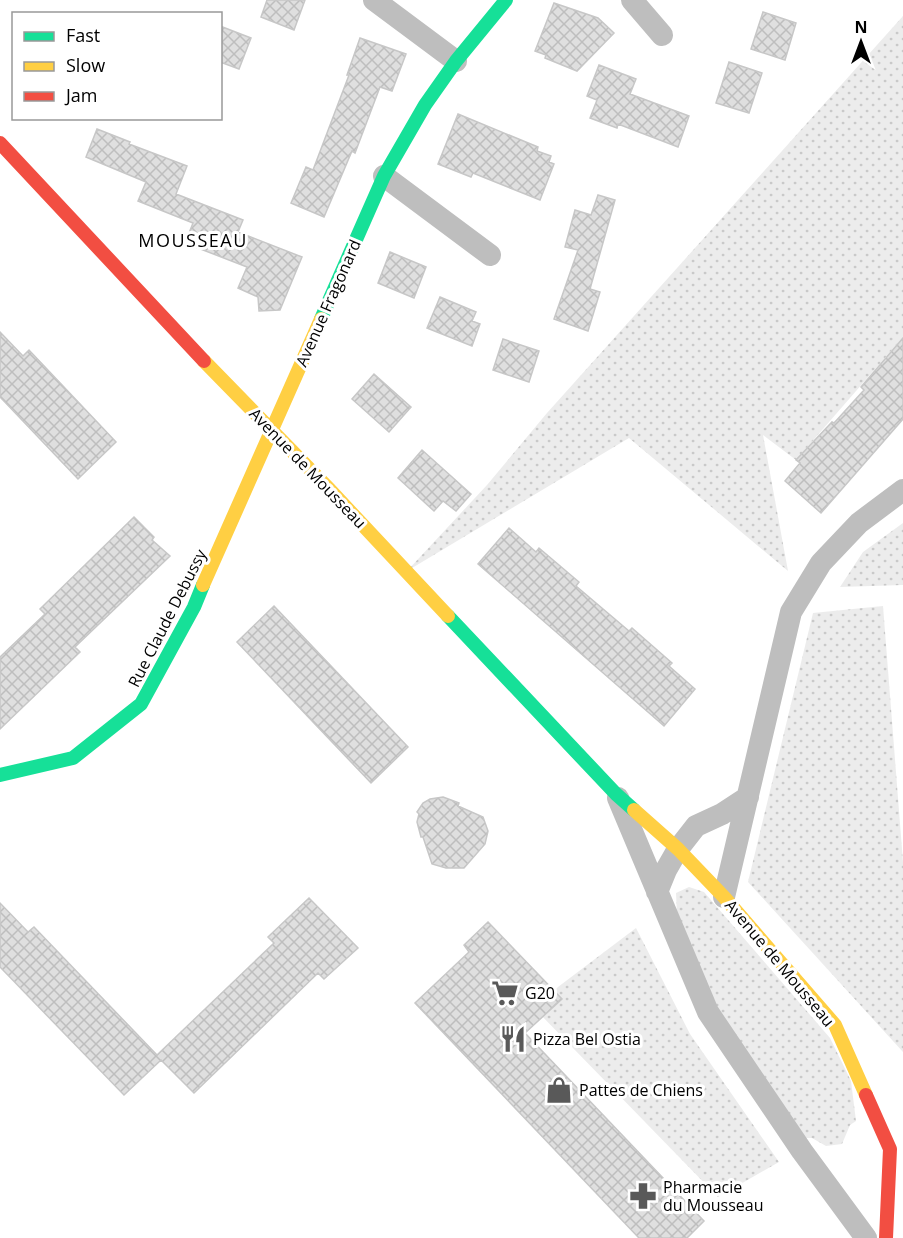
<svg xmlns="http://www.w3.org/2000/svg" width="903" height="1238" font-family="'Open Sans',sans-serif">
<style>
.grass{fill:url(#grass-dots)}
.building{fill:url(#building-cross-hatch);stroke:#c7c7c7;stroke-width:1.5}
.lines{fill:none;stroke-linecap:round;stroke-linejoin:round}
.street{stroke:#bebebe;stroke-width:22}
.fast{stroke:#16e098;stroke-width:14}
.slow{stroke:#ffcf43;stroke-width:14}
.jam{stroke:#f24e42;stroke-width:14}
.labels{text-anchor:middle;stroke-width:6;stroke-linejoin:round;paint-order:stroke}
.street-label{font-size:16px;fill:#000;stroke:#fff}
.poi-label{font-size:16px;fill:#000;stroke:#fff;text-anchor:start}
.neighbourhood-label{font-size:18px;letter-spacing:1.5px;fill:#000;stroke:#fff}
</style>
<defs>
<pattern id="grass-dots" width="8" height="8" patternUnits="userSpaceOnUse" patternTransform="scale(1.5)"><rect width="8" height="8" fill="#ececec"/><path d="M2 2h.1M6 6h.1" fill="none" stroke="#c9c9c9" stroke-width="1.8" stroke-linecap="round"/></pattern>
<pattern id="building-cross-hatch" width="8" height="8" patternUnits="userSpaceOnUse" patternTransform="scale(1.5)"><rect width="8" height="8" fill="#dfdfdf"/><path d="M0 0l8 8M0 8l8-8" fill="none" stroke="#bebebe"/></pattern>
</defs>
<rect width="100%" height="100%" fill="#fff"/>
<path class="grass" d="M903,16V337L796,460L763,435L788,571L629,438L407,571L487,485L547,413Z
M903,523V585L840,587L863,552Z
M883,606L903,862V1052L748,882L813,613Z
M689,887L704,892L830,1038L851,1081L856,1121L850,1125L842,1144L826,1146L812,1138H803L717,1008L677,915L676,893Z
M636,928L690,1034L779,1162L718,1197L537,1011L545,1000L558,987Z"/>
<path class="building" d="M267,0H305L294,30L261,17Z
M554,3L598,18L614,33L577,71L545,58L546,55L535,51Z
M763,12L796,23L785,60L751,49Z
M220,26L251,38L239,69L220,62Z
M360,38L406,54L392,91L380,87L355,153L352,151L324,217L291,203L306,167L313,170L349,75H347Z
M729,62L762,73L749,113L716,103Z
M599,65L636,79L630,94L689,116L678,147L618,124L617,128L590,118L597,100L587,96Z
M458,114L538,147L537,151L551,156L549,162L554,164L540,200L473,173L471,177L438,164Z
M97,129L130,142L129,144L187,166L176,194L243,220L238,232L302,257L280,310L259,311L258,297L238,288L247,267L185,243L193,223L138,201L146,182L86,157Z
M598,195L615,200L590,289L600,292L588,331L554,319L578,250L565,247L575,210L591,215Z
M390,252L426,267L414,298L378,283Z
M440,297L476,312L472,321L480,324L472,346L427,328Z
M0,332L23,356L29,350L116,442L78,479L0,397Z
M903,338V419L821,513L785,481L800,463L796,460L832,422L834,423L864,390L861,387Z
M503,339L539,351L529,382L493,370Z
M374,374L411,407L389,432L352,399Z
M422,450L471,494L456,511L443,501L434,511L398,478Z
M134,517L154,537L152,540L170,556L75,647L80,652L0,729V657L45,614L40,609Z
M509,528L536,552L539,548L579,582L576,586L629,631L632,628L672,663L669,666L695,689L664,726L478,564Z
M274,606L408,747L371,783L237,642Z
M443,797L459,803L458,806L483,817L488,831L485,844L464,868H446L432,864L423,837H421L417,822L419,814L417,812L423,803L430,799Z
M309,898L358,948L324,979L318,973L194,1093L161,1060L124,1095L0,967V903L28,932L34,927L157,1055L274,943L268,937Z
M488,922L562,999L525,1033L704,1221L687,1238H639L415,1003L469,952L464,945Z"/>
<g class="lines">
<path class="street" d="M374,0L456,61
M632,0L662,35
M384,176L490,255
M618,798L708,1012L802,1151L866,1238
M657,892L666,870L678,849L696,826L722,814L748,797
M724,897L791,612L821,563L859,523L903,490"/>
<path class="fast" d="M321,319L384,176L425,105L456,61L506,0
M448,616L616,794L634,810
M0,775L73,758L141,704L194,607L203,585"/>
<path class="slow" d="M204,361L329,489L448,616
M203,585L321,319
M634,810L678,849L724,897L835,1025L866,1095"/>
<path class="jam" d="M0,143L204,361
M866,1095L890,1149L886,1238"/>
</g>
<defs>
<symbol id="supermarket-bare" viewBox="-9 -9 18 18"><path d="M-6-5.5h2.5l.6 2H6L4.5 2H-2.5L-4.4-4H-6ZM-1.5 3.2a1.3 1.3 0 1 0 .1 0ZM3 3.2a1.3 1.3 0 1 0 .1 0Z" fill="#595959" stroke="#fff" stroke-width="2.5" paint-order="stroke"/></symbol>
<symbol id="restaurant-bare" viewBox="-9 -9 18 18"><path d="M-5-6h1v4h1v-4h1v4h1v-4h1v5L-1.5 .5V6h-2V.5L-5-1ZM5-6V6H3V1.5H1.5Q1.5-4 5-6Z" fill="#595959" stroke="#fff" stroke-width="2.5" paint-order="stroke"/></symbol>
<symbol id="shop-bare" viewBox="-9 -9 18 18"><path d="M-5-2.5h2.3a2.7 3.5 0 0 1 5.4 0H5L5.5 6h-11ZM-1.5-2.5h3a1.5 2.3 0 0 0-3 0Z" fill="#595959" stroke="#fff" stroke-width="2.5" paint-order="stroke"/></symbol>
<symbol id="pharmacy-bare" viewBox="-9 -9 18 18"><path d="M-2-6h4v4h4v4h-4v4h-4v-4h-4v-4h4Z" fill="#595959" stroke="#fff" stroke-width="2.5" paint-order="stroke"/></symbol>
</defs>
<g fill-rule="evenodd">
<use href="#supermarket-bare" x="486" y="974" width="38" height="38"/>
<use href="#restaurant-bare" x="494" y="1020" width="38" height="38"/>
<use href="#shop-bare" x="540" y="1071" width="38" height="38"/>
<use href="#pharmacy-bare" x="624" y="1177" width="38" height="38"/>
</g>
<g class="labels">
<g class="street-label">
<text transform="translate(328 303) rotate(-66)" y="6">Avenue Fragonard</text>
<text transform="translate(308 468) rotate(46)" y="6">Avenue de Mousseau</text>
<text transform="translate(167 618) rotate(-63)" y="6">Rue Claude Debussy</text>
<text transform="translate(780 963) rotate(50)" y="6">Avenue de Mousseau</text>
</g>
<g class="poi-label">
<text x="525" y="999">G20</text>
<text x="533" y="1045">Pizza Bel Ostia</text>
<text x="579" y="1096">Pattes de Chiens</text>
<text x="663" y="1193">Pharmacie<tspan x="663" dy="18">du Mousseau</tspan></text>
</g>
<g class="neighbourhood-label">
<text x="193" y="247">MOUSSEAU</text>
</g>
</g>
<rect x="12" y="12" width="210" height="108" fill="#ffffff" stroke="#999999" stroke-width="1.5"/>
<rect x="24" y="32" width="30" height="9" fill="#16e098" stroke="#999999" stroke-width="1.5"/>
<text x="66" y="42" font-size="18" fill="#000000">Fast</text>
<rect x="24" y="62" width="30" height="9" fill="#ffcf43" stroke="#999999" stroke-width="1.5"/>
<text x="66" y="72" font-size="18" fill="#000000">Slow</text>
<rect x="24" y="92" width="30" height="9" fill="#f24e42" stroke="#999999" stroke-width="1.5"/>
<text x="66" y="102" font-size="18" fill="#000000">Jam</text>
<g transform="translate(861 42)" stroke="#ffffff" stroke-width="4.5" paint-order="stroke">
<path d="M0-4.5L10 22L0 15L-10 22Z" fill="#000000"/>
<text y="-9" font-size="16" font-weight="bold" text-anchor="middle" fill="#000000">N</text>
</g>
</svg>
